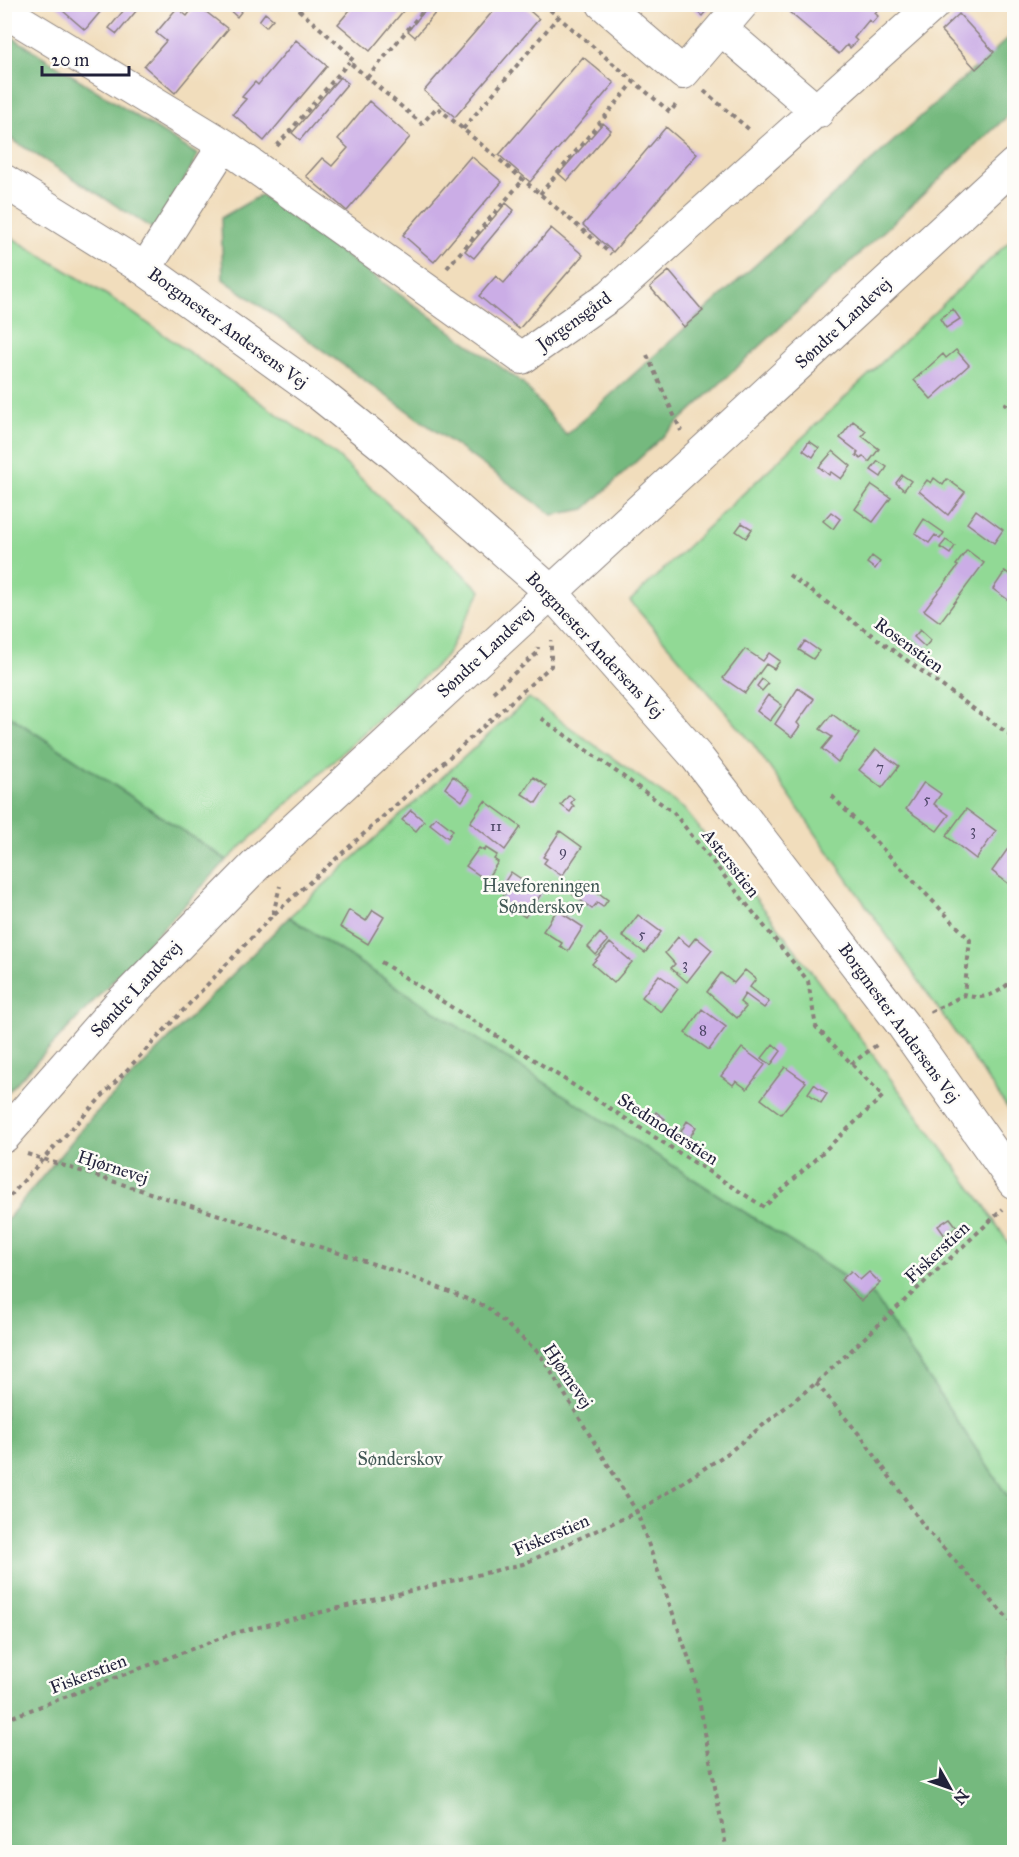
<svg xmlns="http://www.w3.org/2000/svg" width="1019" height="1857" font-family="'IM FELL Great Primer',serif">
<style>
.green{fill:#91d995;stroke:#5a7e68;stroke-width:1.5}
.forest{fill:#74b97e;stroke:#4b6e5c;stroke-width:1.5}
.building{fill:#cbade6}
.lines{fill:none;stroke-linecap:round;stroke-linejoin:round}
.minor-casing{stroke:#8a807c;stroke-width:34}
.tertiary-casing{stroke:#8a807c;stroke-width:35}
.path{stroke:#8a807c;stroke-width:4;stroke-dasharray:4.5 4.5;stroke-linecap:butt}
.minor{stroke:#fff;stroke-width:32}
.tertiary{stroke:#fff;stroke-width:33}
.labels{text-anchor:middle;stroke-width:5;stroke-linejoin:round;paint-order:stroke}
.number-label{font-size:15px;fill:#4c4566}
.street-label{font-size:18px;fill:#22223b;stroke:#fdfcf7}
.park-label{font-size:18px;fill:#435956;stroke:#fdfcf7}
</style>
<rect width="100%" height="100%" fill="#fdfcf7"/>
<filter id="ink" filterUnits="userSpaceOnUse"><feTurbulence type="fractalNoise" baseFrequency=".0167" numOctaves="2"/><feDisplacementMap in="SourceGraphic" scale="12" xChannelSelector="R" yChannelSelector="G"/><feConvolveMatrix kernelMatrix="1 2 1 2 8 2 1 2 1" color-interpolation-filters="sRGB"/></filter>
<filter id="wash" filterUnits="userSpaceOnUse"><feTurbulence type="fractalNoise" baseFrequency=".008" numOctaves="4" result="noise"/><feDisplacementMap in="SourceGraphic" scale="24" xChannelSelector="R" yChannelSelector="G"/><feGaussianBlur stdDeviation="1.35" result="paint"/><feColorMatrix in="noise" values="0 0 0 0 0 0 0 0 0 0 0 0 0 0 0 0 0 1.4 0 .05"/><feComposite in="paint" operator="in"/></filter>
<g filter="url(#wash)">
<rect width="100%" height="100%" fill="#f1ddbc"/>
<path class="green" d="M4,233L110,297L337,456L481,591L446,656L227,860L5,713Z
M1014,237V1117L753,744L630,601Z
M529,698L684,809L773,920L984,1205L1014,1252V1506L874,1296L289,917Z"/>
<path class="forest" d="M4,32L198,155L156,231L5,135Z
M1014,33V110L585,509L553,515L223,279L221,218L261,195L523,383L566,435Z
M5,713L227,860L5,1095Z
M289,917L874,1296L1014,1506V1852H5V1222L91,1118Z"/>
<g id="blocks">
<path class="building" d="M55,4H107L85,30Z
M129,4H142L117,34L109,28Z
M196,4L228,29L175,93L144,66L166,41L156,33L177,8L187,16Z
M223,4H241L245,7L237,17Z
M355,4H409L370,51L338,24Z
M430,4H443L415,37L408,31Z
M488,4H522L539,19L455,117L424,91L494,10Z
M688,4H712L702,16Z
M796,5H882L875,13L878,16L872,23L869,20L854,38L857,41L850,48L847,45L839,54L789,12Z
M265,13L273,19L266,27L259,21Z
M959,14L994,52L976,69L941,31Z
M296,40L327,66L264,141L233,114L246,99L242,97L255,82L258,85Z
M583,57L614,83L530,182L499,155Z
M340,77L348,83L300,140L292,133Z
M369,101L410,137L347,211L306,176L322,158L332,166L348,148L338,139Z
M603,123L611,130L567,181L559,174Z
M666,127L697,154L613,252L583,225Z
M471,156L502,182L434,262L403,235Z
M506,203L514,210L474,258L465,251Z
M551,228L583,255L519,329L479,296L496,276L504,283Z
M669,271L703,311L684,327L650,287Z
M953,309L960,319L946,328L940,319Z
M956,350L969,365L931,399L914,380L943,354L946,358Z
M853,421L866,431L862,436L879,449L869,462L863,456L861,459L856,455L858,452L840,438Z
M809,441L819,448L813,457L803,450Z
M833,451L851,466L841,479L831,472L829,475L819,467Z
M878,461L887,467L881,477L871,470Z
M902,475L911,481L904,490L896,483Z
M934,478L943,485L947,479L965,492L948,515L919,491L927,480L931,483Z
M872,485L891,498L873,522L855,509Z
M976,510L1003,530L994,543L967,523Z
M831,512L840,519L833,529L823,521Z
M924,519L944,533L940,539L935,535L929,543L915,533Z
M742,523L752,529L746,538L736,531Z
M946,540L955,546L950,554L940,547Z
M967,550L984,563L940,622L924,610L958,566L956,565Z
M872,556L880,562L875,569L867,563Z
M1005,571L1014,578V604L993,589Z
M920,630L931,640L925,647L914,637Z
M805,641L819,651L813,659L799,650Z
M745,649L763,661L769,653L780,661L774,669L766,664L745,693L723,678Z
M762,679L768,684L762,691L757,686Z
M798,688L814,699L797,723L800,726L792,737L775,724Z
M768,695L782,705L770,721L757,711Z
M832,714L859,734L838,762L822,749L832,737L820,729Z
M876,749L899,766L882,788L859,770Z
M453,776L470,789L462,801L445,788Z
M533,777L547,786L536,803L522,794Z
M924,782L941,794L934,804L949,815L937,831L906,809Z
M569,795L574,799L571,803L574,806L570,812L561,805Z
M485,801L521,827L505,850L470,822Z
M966,809L996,831L976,859L946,836Z
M411,810L424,821L416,831L402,820Z
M436,817L453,830L448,838L430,824Z
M560,831L582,847L562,876L544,863L547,859L543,857Z
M1014,840V888L992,871Z
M479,848L484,851L486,848L497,855L494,859L498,862L486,880L466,866Z
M511,872L542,893L525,917L500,900L507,890L502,886Z
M581,880L608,900L603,907L597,903L592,909L571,893Z
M349,910L366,921L373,910L384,917L368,944L340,927Z
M557,910L583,927L568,951L560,946L562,943L543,931Z
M638,915L661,932L645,953L622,936Z
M600,933L608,941L596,955L588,947Z
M678,937L689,946L696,937L712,950L687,982L671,968L675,964L665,953Z
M610,943L632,962L614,983L592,964Z
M745,970L756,979L750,987L769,1002L764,1008L745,994L740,1002L746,1007L737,1018L707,992L721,973L734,983Z
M659,975L678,989L661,1012L642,997Z
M702,1009L726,1027L709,1050L685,1033Z
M773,1044L781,1051L771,1065L762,1058Z
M742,1048L765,1065L747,1089L736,1081L733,1085L721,1076Z
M785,1067L806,1082L781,1114L761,1099Z
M814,1084L827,1094L821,1103L808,1093Z
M656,1112L665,1119L660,1126L651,1120Z
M687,1121L696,1127L689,1139L680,1133Z
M950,1218L957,1227L945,1236L938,1226Z
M851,1271L860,1280L869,1272L880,1283L861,1301L841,1280Z"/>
</g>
</g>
<g filter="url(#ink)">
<use href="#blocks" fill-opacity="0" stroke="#8a807c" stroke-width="1.5"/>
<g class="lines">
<defs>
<path id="minor" d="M603,4L683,73L742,4
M4,11L224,145L522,358L611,295L934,4
M721,29L818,112
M145,269L224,145"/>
<path id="tertiary" d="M4,181L145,269L321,395L397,456L550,591L696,756L903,1025L1014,1182
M4,1136L117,1007L260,861L1014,165"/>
</defs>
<use href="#minor" class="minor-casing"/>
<use href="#tertiary" class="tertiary-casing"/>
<path class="path" d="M292,4L353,57L349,62L422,124L437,107L611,254
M543,4L670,112L678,102
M367,78L429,4
M704,91L751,131
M463,129L558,17
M277,146L349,62
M540,194L634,82
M447,268L523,180
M647,355L681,431
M1004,403L1014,411
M789,575L1014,738
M493,692L537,653L538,647
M832,796L970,940L964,995
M273,914L280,886
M381,962L764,1207L883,1096L816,1027L808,981L673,812L541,718
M930,1012L964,995C985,1001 999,993 1014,979
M851,1064L878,1044
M27,1154L402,1273L487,1307L540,1354L637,1512L694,1673L727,1852
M4,1203L43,1159L272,916L551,666V640
M816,1383L864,1440L926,1529L1014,1625
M4,1720L234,1633L523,1564L637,1512L728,1453L816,1383L1003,1209"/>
<use href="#minor" class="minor"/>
<use href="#tertiary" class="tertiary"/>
</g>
</g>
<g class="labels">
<g class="number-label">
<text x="880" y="772">7</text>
<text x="927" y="804">5</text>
<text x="496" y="831">11</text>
<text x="973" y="835">3</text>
<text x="563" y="856">9</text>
<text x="642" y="939">5</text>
<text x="685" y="969">3</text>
<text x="703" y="1035">8</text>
</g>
<g class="street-label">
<text transform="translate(574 321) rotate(-36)" y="6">Jørgensgård</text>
<text transform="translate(843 323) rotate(-43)" y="6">Søndre Landevej</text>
<text transform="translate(228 328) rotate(36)" y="6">Borgmester Andersens Vej</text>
<text transform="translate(595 645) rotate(47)" y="6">Borgmester Andersens Vej</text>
<text transform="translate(909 645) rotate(36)" y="6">Rosenstien</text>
<text transform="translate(485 652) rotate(-43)" y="6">Søndre Landevej</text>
<text transform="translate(731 863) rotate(52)" y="6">Astersstien</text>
<text transform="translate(136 989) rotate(-47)" y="6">Søndre Landevej</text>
<text transform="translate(899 1023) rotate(54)" y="6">Borgmester Andersens Vej</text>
<text transform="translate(668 1129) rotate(33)" y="6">Stedmoderstien</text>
<text transform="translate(113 1167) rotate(18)" y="6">Hjørnevej</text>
<text transform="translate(937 1252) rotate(-43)" y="6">Fiskerstien</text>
<text transform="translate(568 1376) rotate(56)" y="6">Hjørnevej</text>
<text transform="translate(551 1535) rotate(-23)" y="6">Fiskerstien</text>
<text transform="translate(88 1674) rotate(-21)" y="6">Fiskerstien</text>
</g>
<g class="park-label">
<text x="541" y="892">Haveforeningen<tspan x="541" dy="21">Sønderskov</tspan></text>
<text x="400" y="1465">Sønderskov</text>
</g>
</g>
<rect width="1019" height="1857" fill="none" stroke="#fdfcf7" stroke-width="24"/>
<g transform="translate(950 1788) rotate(130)" stroke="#fdfcf7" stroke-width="4.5" paint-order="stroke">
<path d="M0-4.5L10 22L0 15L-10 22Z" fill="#22223b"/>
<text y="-9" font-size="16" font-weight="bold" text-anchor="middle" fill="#22223b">N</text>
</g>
<path d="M42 66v9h87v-9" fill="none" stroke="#22223b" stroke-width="3"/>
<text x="51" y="66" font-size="18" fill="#22223b" stroke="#fdfcf7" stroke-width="4.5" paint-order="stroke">20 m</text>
</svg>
